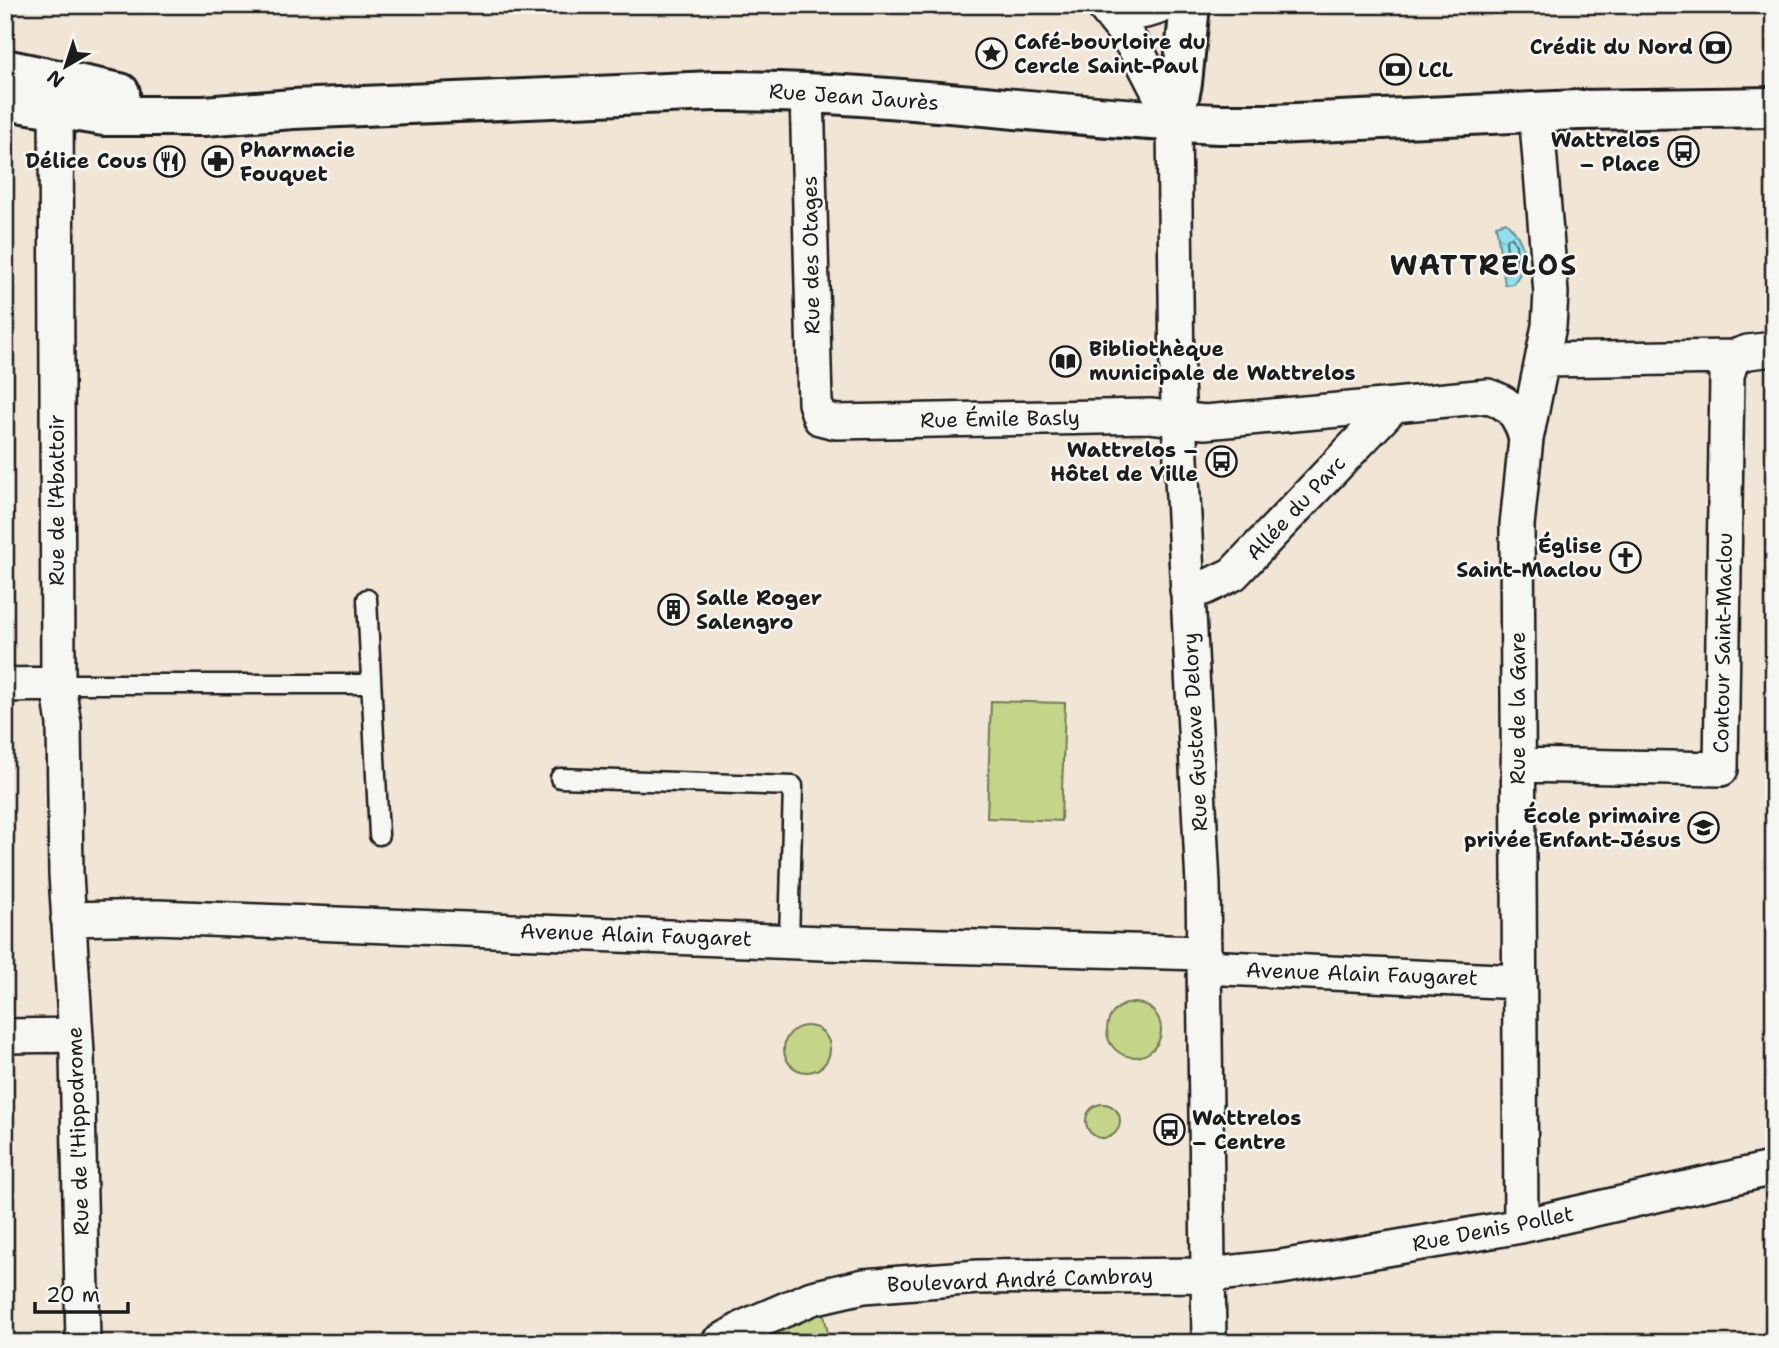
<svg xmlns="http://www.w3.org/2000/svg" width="1779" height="1348" font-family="'Shantell Sans',sans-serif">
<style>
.green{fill:#c4d58a;stroke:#707853;stroke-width:2}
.water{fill:url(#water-waves);stroke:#629299;stroke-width:2}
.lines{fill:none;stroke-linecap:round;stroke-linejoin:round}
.shore{stroke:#4a6a70;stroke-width:2}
.lane-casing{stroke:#1c1c1c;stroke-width:23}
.street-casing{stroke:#1c1c1c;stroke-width:38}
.secondary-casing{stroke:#1c1c1c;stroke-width:44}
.lane{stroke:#f6f6f2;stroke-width:18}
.street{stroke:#f6f6f2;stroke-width:33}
.secondary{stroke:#f6f6f2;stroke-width:38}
.labels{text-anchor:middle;stroke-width:5;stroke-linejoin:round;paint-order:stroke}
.poi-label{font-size:21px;font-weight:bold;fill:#1c1c1c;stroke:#f6f6f2;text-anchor:start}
.street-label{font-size:21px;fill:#1c1c1c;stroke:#f6f6f2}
.district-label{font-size:28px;font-weight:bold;letter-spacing:2px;fill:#1c1c1c;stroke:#f6f6f2}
</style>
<defs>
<pattern id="water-waves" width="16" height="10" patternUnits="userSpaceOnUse" patternTransform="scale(1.75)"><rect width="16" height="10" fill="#90e0ed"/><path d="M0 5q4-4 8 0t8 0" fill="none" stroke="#7cc0cb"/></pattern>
</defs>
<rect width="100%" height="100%" fill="#f1e6d6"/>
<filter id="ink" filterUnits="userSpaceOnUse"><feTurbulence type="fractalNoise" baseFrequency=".0143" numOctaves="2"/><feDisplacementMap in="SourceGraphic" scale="14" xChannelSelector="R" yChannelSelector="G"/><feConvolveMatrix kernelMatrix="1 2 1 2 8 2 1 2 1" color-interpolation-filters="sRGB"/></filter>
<g filter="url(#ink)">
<path class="green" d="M991,701L1065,703L1061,821L987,818Z
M1107 1030a27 27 0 1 1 54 0a27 27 0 1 1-54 0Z
M784 1049a23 23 0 1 1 46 0a23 23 0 1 1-46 0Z
M1086 1121a17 17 0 1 1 34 0a17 17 0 1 1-34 0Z
M823,1310L830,1343H752Z"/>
<path class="water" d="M1506,222C1525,240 1531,263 1513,284L1505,285L1496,225Z"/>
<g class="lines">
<path class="shore" d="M1508,238H1512L1516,245L1517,265L1513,269L1509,266L1506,241Z"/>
<defs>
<path id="lane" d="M367,599L379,835
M58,684H370
M560,778L793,786L789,941"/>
<path id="street" d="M1103,5L1122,29L1140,56L1174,122L1177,381L1203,884L1209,1343
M1110,5C1129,16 1145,13 1164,5
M56,83L58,684L64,724L66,874L77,1054L83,1343
M807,91L815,403L820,418L836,422L1150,416L1205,422L1394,405
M1543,360L1733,357L1748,352L1774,349
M1187,590L1204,588L1233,574L1394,405L1488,396C1511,403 1520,416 1526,439
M5,685L58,684
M1518,765L1721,769L1727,375L1733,357
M68,919L157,917L823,943L1204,953
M1204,967L1520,982
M5,1036L76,1035
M1521,1226L1517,525L1526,439L1549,326L1551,293L1536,112
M718,1343L747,1326L812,1298L864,1286L978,1277L1209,1275L1281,1267L1521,1226L1774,1168"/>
<path id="secondary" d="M5,69L120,93
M5,100L104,116H204L293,109L713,91C882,90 1050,117 1219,124H1274L1578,110L1774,107
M1174,122L1182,83L1190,5"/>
</defs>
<use href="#lane" class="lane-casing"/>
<use href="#street" class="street-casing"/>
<use href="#secondary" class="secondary-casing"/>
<use href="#lane" class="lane"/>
<use href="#street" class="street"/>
<use href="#secondary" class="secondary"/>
</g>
</g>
<defs>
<symbol id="bank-ring" viewBox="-11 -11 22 22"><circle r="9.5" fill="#f6f6f2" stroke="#1c1c1c" stroke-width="1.5"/><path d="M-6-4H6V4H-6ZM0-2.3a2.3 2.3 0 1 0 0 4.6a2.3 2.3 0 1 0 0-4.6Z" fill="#1c1c1c"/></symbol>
<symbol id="sight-ring" viewBox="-11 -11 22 22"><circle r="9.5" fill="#f6f6f2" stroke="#1c1c1c" stroke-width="1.5"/><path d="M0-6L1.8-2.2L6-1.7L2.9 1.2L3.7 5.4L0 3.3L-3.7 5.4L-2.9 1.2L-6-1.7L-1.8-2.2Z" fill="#1c1c1c"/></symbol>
<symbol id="bus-ring" viewBox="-11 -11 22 22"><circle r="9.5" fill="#f6f6f2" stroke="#1c1c1c" stroke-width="1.5"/><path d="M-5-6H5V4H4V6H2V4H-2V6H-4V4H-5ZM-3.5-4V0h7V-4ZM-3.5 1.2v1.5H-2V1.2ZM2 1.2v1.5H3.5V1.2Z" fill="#1c1c1c"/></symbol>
<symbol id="restaurant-ring" viewBox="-11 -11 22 22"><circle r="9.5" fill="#f6f6f2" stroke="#1c1c1c" stroke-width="1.5"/><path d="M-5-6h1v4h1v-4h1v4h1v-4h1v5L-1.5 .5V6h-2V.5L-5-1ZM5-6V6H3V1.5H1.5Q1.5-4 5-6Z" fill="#1c1c1c"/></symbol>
<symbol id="pharmacy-ring" viewBox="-11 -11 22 22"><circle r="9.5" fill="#f6f6f2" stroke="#1c1c1c" stroke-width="1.5"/><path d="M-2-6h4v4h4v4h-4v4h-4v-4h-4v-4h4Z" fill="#1c1c1c"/></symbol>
<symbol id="library-ring" viewBox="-11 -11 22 22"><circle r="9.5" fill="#f6f6f2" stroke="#1c1c1c" stroke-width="1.5"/><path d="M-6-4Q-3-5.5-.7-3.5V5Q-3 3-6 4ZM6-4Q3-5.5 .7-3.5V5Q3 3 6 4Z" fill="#1c1c1c"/></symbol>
<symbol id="church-ring" viewBox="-11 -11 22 22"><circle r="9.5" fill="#f6f6f2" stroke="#1c1c1c" stroke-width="1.5"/><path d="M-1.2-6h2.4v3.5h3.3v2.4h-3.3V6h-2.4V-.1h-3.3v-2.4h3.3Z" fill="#1c1c1c"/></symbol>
<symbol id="building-ring" viewBox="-11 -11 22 22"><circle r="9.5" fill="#f6f6f2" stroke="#1c1c1c" stroke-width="1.5"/><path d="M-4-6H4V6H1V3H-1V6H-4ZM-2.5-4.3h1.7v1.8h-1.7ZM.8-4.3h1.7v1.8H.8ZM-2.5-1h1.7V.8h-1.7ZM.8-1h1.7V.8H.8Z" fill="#1c1c1c"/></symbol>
<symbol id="school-ring" viewBox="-11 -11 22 22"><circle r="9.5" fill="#f6f6f2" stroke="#1c1c1c" stroke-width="1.5"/><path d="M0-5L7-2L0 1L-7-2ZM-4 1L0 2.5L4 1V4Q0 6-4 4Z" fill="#1c1c1c"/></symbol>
</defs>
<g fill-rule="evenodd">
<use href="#bank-ring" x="1698" y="30" width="35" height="35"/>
<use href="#sight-ring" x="974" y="36" width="35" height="35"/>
<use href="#bank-ring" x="1378" y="52" width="35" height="35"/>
<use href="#bus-ring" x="1666" y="134" width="35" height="35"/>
<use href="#restaurant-ring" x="152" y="144" width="35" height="35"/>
<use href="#pharmacy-ring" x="200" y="144" width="35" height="35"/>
<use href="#library-ring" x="1048" y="344" width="35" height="35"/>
<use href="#bus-ring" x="1204" y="444" width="35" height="35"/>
<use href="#church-ring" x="1608" y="540" width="35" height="35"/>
<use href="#building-ring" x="656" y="592" width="35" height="35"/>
<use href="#school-ring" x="1686" y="810" width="35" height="35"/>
<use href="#bus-ring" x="1152" y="1112" width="35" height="35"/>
</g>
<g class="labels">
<g class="poi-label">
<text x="1014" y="49">Café-bourloire du<tspan x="1014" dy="24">Cercle Saint-Paul</tspan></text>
<text x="1693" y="54" text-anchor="end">Crédit du Nord</text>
<text x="1418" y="77">LCL</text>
<text x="1660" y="147" text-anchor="end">Wattrelos<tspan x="1660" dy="24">– Place</tspan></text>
<text x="240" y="157">Pharmacie<tspan x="240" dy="24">Fouquet</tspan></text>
<text x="147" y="168" text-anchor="end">Délice Cous</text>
<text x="1089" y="356">Bibliothèque<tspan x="1089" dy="24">municipale de Wattrelos</tspan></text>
<text x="1198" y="457" text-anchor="end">Wattrelos –<tspan x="1198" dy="24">Hôtel de Ville</tspan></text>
<text x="1602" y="553" text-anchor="end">Église<tspan x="1602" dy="24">Saint-Maclou</tspan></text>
<text x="696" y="605">Salle Roger<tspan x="696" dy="24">Salengro</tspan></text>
<text x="1681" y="823" text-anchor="end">École primaire<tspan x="1681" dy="24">privée Enfant-Jésus</tspan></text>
<text x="1192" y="1125">Wattrelos<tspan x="1192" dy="24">– Centre</tspan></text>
</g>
<g class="street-label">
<text transform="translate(854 97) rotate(4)" y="7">Rue Jean Jaurès</text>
<text transform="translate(811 255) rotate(-91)" y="7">Rue des Otages</text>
<text transform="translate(1000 419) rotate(-1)" y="7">Rue Émile Basly</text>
<text transform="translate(57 500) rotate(-90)" y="7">Rue de l'Abattoir</text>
<text transform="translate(1296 508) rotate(-47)" y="7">Allée du Parc</text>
<text transform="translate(1723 643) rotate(-89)" y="7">Contour Saint-Maclou</text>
<text transform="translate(1518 708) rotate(-90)" y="7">Rue de la Gare</text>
<text transform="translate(1195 732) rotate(-93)" y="7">Rue Gustave Delory</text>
<text transform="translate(636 935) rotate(2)" y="7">Avenue Alain Faugaret</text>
<text transform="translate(1362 974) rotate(2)" y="7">Avenue Alain Faugaret</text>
<text transform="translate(78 1131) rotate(-92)" y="7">Rue de l'Hippodrome</text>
<text transform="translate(1493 1229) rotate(-11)" y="7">Rue Denis Pollet</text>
<text transform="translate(1020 1280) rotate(-2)" y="7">Boulevard André Cambray</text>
</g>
<g class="district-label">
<text x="1484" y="275">WATTRELOS</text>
</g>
</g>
<rect width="1779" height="1348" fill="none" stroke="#f6f6f2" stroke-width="28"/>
<rect x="14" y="14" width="1751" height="1320" fill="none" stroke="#1c1c1c" stroke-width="2.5" filter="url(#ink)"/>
<g transform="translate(66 66) rotate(219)" stroke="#f6f6f2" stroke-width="5" paint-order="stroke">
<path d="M0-5L12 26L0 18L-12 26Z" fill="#1c1c1c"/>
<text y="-10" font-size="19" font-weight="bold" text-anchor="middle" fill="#1c1c1c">N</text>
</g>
<path d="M35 1302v10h93v-10" fill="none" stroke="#1c1c1c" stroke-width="3.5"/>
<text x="46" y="1302" font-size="21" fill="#1c1c1c" stroke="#f6f6f2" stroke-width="5" paint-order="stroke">20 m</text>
</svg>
